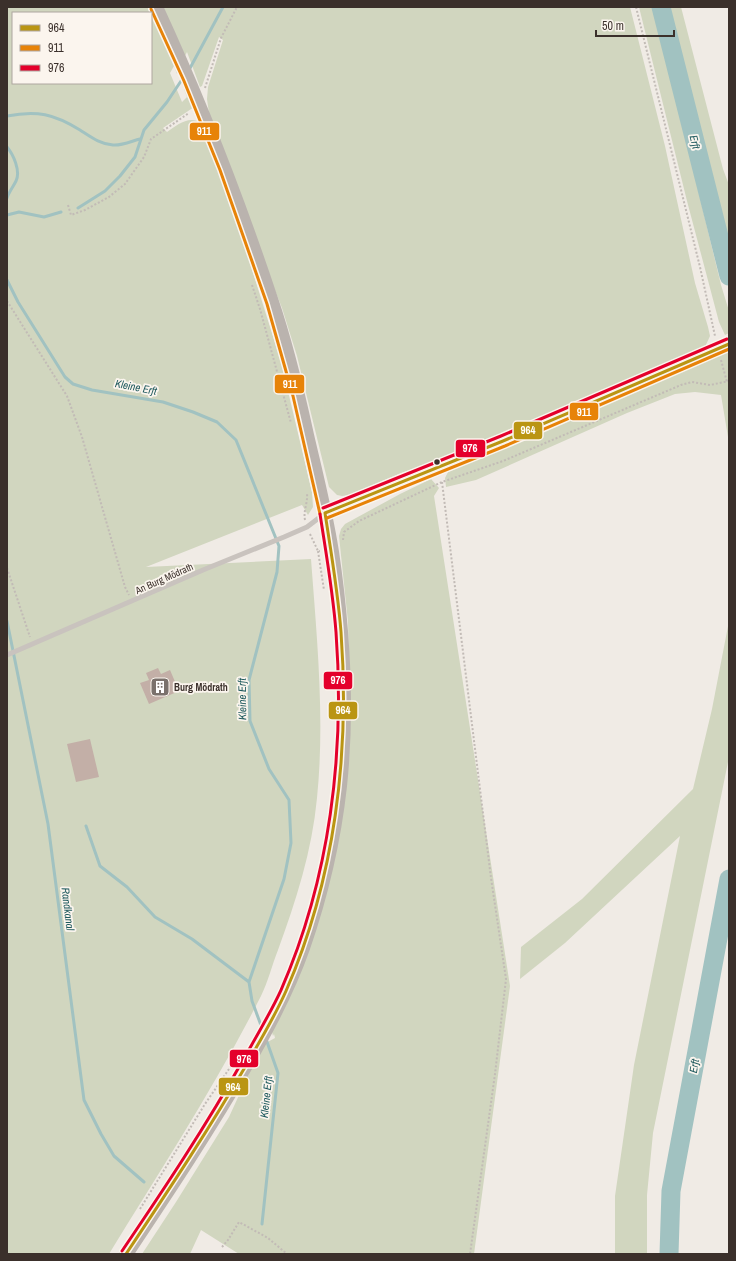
<svg xmlns="http://www.w3.org/2000/svg" width="736" height="1261" font-family="'Archivo Narrow',sans-serif">
<style>
.green{fill:#d1d6bf;fill-rule:evenodd}
.lines{fill:none;stroke-linecap:round;stroke-linejoin:round}
.stream{stroke:#a1c2c1;stroke-width:3}
.river{stroke:#a1c2c1;stroke-width:19}
.building{fill:#c3afa7}
.path{stroke:#c2bbb6;stroke-width:2;stroke-dasharray:2 2;stroke-linecap:butt}
.lane{stroke:#c9c3be;stroke-width:5}
.secondary{stroke:#bab3ae;stroke-width:14}
.bus-1-casing{stroke:#fbf5ee;stroke-width:6}
.bus-2-casing{stroke:#fbf5ee;stroke-width:6}
.bus-3-casing{stroke:#fbf5ee;stroke-width:6}
.bus-1{stroke:#ba9513;stroke-width:3}
.bus-2{stroke:#e78308;stroke-width:3}
.bus-3{stroke:#e4002b;stroke-width:3}
.bus-dot{fill:#3b302b;stroke:#fbf5ee;stroke-width:1.5}
.labels{text-anchor:middle;stroke-width:3.5;stroke-linejoin:round;paint-order:stroke}
.street-label{font-size:10px;fill:#3b302b;stroke:#fbf5ee}
.poi-label{font-size:10px;font-weight:bold;fill:#3b302b;stroke:#fbf5ee;text-anchor:start}
.water-label{font-size:11px;font-style:italic;fill:#1f5a5e;stroke:#fbf5ee}
.line-badge{stroke:#fbf5ee;stroke-width:1.5}
.badge-label{font-size:11px;text-anchor:middle;font-weight:bold;fill:#fff}
</style>
<rect width="100%" height="100%" fill="#f0ebe5"/>
<path class="green" d="M7,7H150L179,72L177,74L174,66L170,73L182,102L187,97L184,89L185,86L194,107L163,128L167,132C177,125 189,115 201,123L238,225L281,362L312,492L313,507L308,515L302,505L146,567L311,559C317,639 325,719 317,798C312,851 296,901 278,950C272,965 268,982 261,996C216,1085 161,1169 109,1254H7ZM13,13H151V83H13Z
M163,7H630L665,146L695,283L708,327L710,336L705,347L470,449L401,473L349,495L342,496L337,495L329,487L297,356L282,308L255,240L209,113L207,99L208,87L223,40L219,37L202,86L200,87L187,52L185,56Z
M639,7H654L721,285L729,311V333L725,335L719,322L687,201Z
M668,7H681L723,169L729,185V253Z
M729,351V443L721,395L695,392L675,394L627,413L476,480L446,487L445,478L448,472Z
M431,479L439,488L434,496L510,986L474,1254H239L201,1230L190,1254H142L176,1202L229,1117L262,1045L275,1038L274,1034L273,1036L272,1032L322,904L349,666L348,622L339,536L341,529L345,524L400,494Z
M729,621V757L653,1133L647,1195V1254H615V1196L634,1065L680,836L565,943L520,979L521,947L582,899L693,789L712,709Z"/>
<g class="lines">
<path class="stream" d="M189,70L223,7
M7,116C37,110 54,114 80,130C91,137 100,144 113,145C121,146 132,141 140,139
M7,147C13,154 21,171 16,181C13,187 9,192 7,198
M78,208L105,191L120,176L135,157L144,130L167,102L183,78
M7,215L19,212L44,217L61,212
M7,280L18,302L65,377L73,384L92,390L163,402L193,412L217,422L236,440L279,546L277,572L249,680L250,721L269,769L289,800L291,843L284,879L249,982L252,1001L262,1028
M7,621L48,824L84,1100L101,1134L114,1156L144,1182
M86,826L100,866L127,887L155,917L192,939L249,982
M262,1224L278,1073L266,1039"/>
<path class="river" d="M661,7L729,276
M669,1254L671,1191L729,879"/>
</g>
<path class="building" d="M158,668L161,674L170,670L179,691L149,704L140,683L149,680L146,673Z
M90,739L99,777L76,782L67,744Z"/>
<g class="lines">
<path class="path" d="M636,7L700,267L715,336
M205,88L221,38L237,7
M68,205L71,215L85,210L109,197L125,184L144,157L151,139L189,113
M252,285L260,309L291,423
M7,301L67,396L82,437L125,587L129,595
M721,360L727,382
M442,482L491,878L506,979L495,1074L470,1254
M305,520C303,511 308,503 307,493
M310,534L318,551H320
M343,540L344,532L359,521L442,482L503,461L681,385L692,382L710,385L729,381
M318,551L324,590
M7,568L30,637
M140,1209L205,1104L229,1069
M222,1247L228,1240L239,1222L268,1238L287,1254"/>
<path class="lane" d="M7,655L203,570L284,537L307,527L324,514"/>
<path class="secondary" d="M325,513L503,441L729,344
M126,1254C168,1191 210,1128 248,1062C269,1026 289,988 303,948C321,896 334,841 340,786C348,710 343,627 332,552C326,513 316,474 307,435C297,389 286,343 271,299C238,200 200,102 156,7"/>
<defs>
<path id="bus-1" d="M325,513L503,441L729,344
M126,1254C168,1191 210,1128 248,1062C261,1039 275,1016 286,991C335,879 350,754 341,632C338,592 331,552 325,513"/>
<path id="bus-2" d="M151,9L184,81L220,170L267,304L293,396L320,514
M327,518L505,446L729,349"/>
<path id="bus-3" d="M323,508L501,436L727,339
M122,1251C164,1189 206,1126 243,1060C256,1037 270,1014 281,990C330,878 345,753 336,632C333,592 326,553 320,514"/>
</defs>
<use href="#bus-1" class="bus-1-casing"/>
<use href="#bus-2" class="bus-2-casing"/>
<use href="#bus-3" class="bus-3-casing"/>
<use href="#bus-1" class="bus-1"/>
<use href="#bus-2" class="bus-2"/>
<use href="#bus-3" class="bus-3"/>
</g>
<defs>
<symbol id="building-square" viewBox="-11 -11 22 22"><rect x="-9" y="-9" width="18" height="18" rx="4" fill="#7a716c" stroke="#fbf5ee"/><path d="M-4-6H4V6H1V3H-1V6H-4ZM-2.5-4.3h1.7v1.8h-1.7ZM.8-4.3h1.7v1.8H.8ZM-2.5-1h1.7V.8h-1.7ZM.8-1h1.7V.8H.8Z" fill="#fff"/></symbol>
</defs>
<g fill-rule="evenodd">
<use href="#building-square" x="149" y="676" width="22" height="22"/>
</g>
<circle class="bus-dot" cx="437" cy="462" r="3.5"/>
<g class="labels">
<g class="street-label">
<text transform="translate(164 578) rotate(-24)" y="4">An Burg Mödrath</text>
</g>
<g class="poi-label">
<text x="174" y="691">Burg Mödrath</text>
</g>
<g class="water-label">
<text transform="translate(695 142) rotate(76)" y="4">Erft</text>
<text transform="translate(136 387) rotate(11)" y="4">Kleine Erft</text>
<text transform="translate(242 699) rotate(-91)" y="4">Kleine Erft</text>
<text transform="translate(68 909) rotate(83)" y="4">Randkanal</text>
<text transform="translate(694 1066) rotate(-80)" y="4">Erft</text>
<text transform="translate(266 1097) rotate(-84)" y="4">Kleine Erft</text>
</g>
</g>
<g class="line-badge">
<rect x="189" y="122" width="31" height="19" rx="4" fill="#e78308"/>
<rect x="274" y="374" width="31" height="20" rx="4" fill="#e78308"/>
<rect x="569" y="402" width="30" height="19" rx="4" fill="#e78308"/>
<rect x="513" y="421" width="30" height="19" rx="4" fill="#ba9513"/>
<rect x="455" y="439" width="31" height="19" rx="4" fill="#e4002b"/>
<rect x="323" y="671" width="30" height="19" rx="4" fill="#e4002b"/>
<rect x="328" y="701" width="30" height="19" rx="4" fill="#ba9513"/>
<rect x="229" y="1049" width="30" height="19" rx="4" fill="#e4002b"/>
<rect x="218" y="1077" width="31" height="19" rx="4" fill="#ba9513"/>
</g>
<g class="badge-label">
<text x="204" y="135">911</text>
<text x="290" y="388">911</text>
<text x="584" y="416">911</text>
<text x="528" y="434">964</text>
<text x="470" y="452">976</text>
<text x="338" y="684">976</text>
<text x="343" y="714">964</text>
<text x="244" y="1063">976</text>
<text x="233" y="1091">964</text>
</g>
<rect width="736" height="1261" fill="none" stroke="#3b302b" stroke-width="16"/>
<rect x="12" y="12" width="140" height="72" fill="#fbf5ee" stroke="#aea6a0"/>
<rect x="20" y="25" width="20" height="6" fill="#ba9513" stroke="#aea6a0"/>
<text x="48" y="32" font-size="12" fill="#3b302b">964</text>
<rect x="20" y="45" width="20" height="6" fill="#e78308" stroke="#aea6a0"/>
<text x="48" y="52" font-size="12" fill="#3b302b">911</text>
<rect x="20" y="65" width="20" height="6" fill="#e4002b" stroke="#aea6a0"/>
<text x="48" y="72" font-size="12" fill="#3b302b">976</text>
<path d="M596 30v6h78v-6" fill="none" stroke="#3b302b" stroke-width="2"/>
<text x="602" y="30" font-size="12" fill="#3b302b" stroke="#fbf5ee" stroke-width="3" paint-order="stroke">50 m</text>
</svg>
